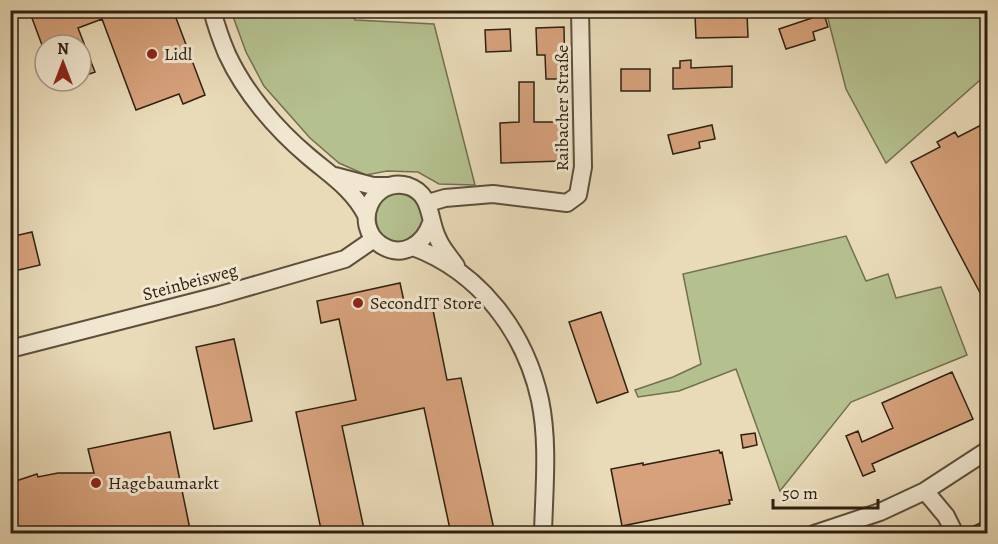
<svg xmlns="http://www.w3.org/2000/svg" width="998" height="544" font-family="Alegreya,serif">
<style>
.green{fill:#b5c08f;stroke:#727050;stroke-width:1.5}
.building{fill:#d6a17b;stroke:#2e2112;stroke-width:1.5}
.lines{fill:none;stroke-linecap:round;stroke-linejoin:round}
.minor-casing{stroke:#5d4f3c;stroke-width:20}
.minor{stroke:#f1e7d1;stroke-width:16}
.poi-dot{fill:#8f2418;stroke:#f1e7d1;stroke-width:2}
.labels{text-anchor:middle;stroke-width:6;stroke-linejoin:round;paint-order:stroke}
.poi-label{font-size:18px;fill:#2e2112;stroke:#f1e7d1;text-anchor:start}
.street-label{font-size:18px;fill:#2e2112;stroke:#f1e7d1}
</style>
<rect width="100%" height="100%" fill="#e9dab8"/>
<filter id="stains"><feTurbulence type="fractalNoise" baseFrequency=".00333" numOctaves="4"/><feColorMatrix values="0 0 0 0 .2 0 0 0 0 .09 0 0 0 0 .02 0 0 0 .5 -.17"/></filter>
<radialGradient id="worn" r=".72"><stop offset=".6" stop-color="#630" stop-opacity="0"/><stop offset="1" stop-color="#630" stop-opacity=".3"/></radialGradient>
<path class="green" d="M231,11H352L355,20L434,24L475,185L439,184L418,172L387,171L366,175L339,163L310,138L264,86L246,52Z
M826,11H987V74L886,163L846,89Z
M393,192H410L426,210L420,234C415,237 409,241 403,242C381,246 370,221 379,203C381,198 388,195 393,192Z
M846,236L866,281L888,274L896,298L941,287L967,355L851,402L780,491L736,369L679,391L638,397L635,390L673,377L701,364L683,274Z"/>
<path class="building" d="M29,10H173L205,95L183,104L179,94L136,110L102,19L78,28L95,72L81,77V45H42Z
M747,13L748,37L696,38L695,15Z
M824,14L828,27L813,32L815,40L786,49L779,29Z
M564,27L565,79H546L545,55H537L536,28Z
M510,29L511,51L486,52L485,30Z
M691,60V68L732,66V87L673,89V68H680V61Z
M621,69H650V91H621Z
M519,82H534V122H561L562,161L501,163L500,123L519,122Z
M987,122V306L911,162L940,147L937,142L955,132L958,137Z
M712,125L715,139L699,142L700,148L673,154L668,135Z
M32,232L40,265L10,272V237Z
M400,283L405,306L431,300L447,380L461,378L495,534H451L424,408L342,426L364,529L342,534H322L296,412L356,400L339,319L321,323L317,301Z
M601,312L628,392L597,403L569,322Z
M234,339L252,421L214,429L196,347Z
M952,372L973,419L872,464L875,471L863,476L846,436L858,431L862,442L893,428L882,403Z
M170,432L191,534H10V484L13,482L37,474L38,477L58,473H94L88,449Z
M755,433L757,445L743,448L741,435Z
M719,450L720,453L722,452L732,500H729L730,504L622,526L611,469L643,463V465Z
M987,520V534H965V530Z"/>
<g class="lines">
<defs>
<path id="minor" d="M212,10C216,25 221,40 227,54C245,93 276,129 308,156C329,174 353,189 366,215
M335,176L373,186H391
M428,203L445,198L493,194L567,203L578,195L583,167L580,10
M431,223C424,244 403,259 381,245C351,225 372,176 408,186C433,194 428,220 438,239C442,249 450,257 456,266
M413,247C480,272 525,332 540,400C549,443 544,490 543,534
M10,349L217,296L345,259L374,239
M925,491L946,516L955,534
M814,534L880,512L925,491L988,450"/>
</defs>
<use href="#minor" class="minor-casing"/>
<use href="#minor" class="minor"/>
</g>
<g class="poi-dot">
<circle cx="152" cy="54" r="6"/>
<circle cx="358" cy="303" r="6"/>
<circle cx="96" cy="483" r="6"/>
</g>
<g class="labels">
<g class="poi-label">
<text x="164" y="60">Lidl</text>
<text x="370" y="309">SecondIT Store</text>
<text x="108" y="489">Hagebaumarkt</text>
</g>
<g class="street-label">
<text transform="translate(562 108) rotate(-90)" y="6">Raibacher Straße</text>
<text transform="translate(190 282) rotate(-15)" y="6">Steinbeisweg</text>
</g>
</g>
<rect width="998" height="544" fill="none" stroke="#e9dab8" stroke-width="36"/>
<rect x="12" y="12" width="974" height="520" fill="none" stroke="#2e2112" stroke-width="3"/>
<rect x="18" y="18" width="962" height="508" fill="none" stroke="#2e2112" stroke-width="1.5"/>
<g transform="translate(63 63)"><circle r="28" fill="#f1e7d1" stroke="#a39885" stroke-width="1.5"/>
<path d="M0-4.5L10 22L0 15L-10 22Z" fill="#8f2418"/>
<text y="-9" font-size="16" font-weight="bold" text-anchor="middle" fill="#2e2112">N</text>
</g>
<path d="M773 499v9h105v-9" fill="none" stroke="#2e2112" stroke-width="3"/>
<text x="782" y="499" font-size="18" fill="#2e2112" stroke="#f1e7d1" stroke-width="4.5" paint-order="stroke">50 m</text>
<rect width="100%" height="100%" filter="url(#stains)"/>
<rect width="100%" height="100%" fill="url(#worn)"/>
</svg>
